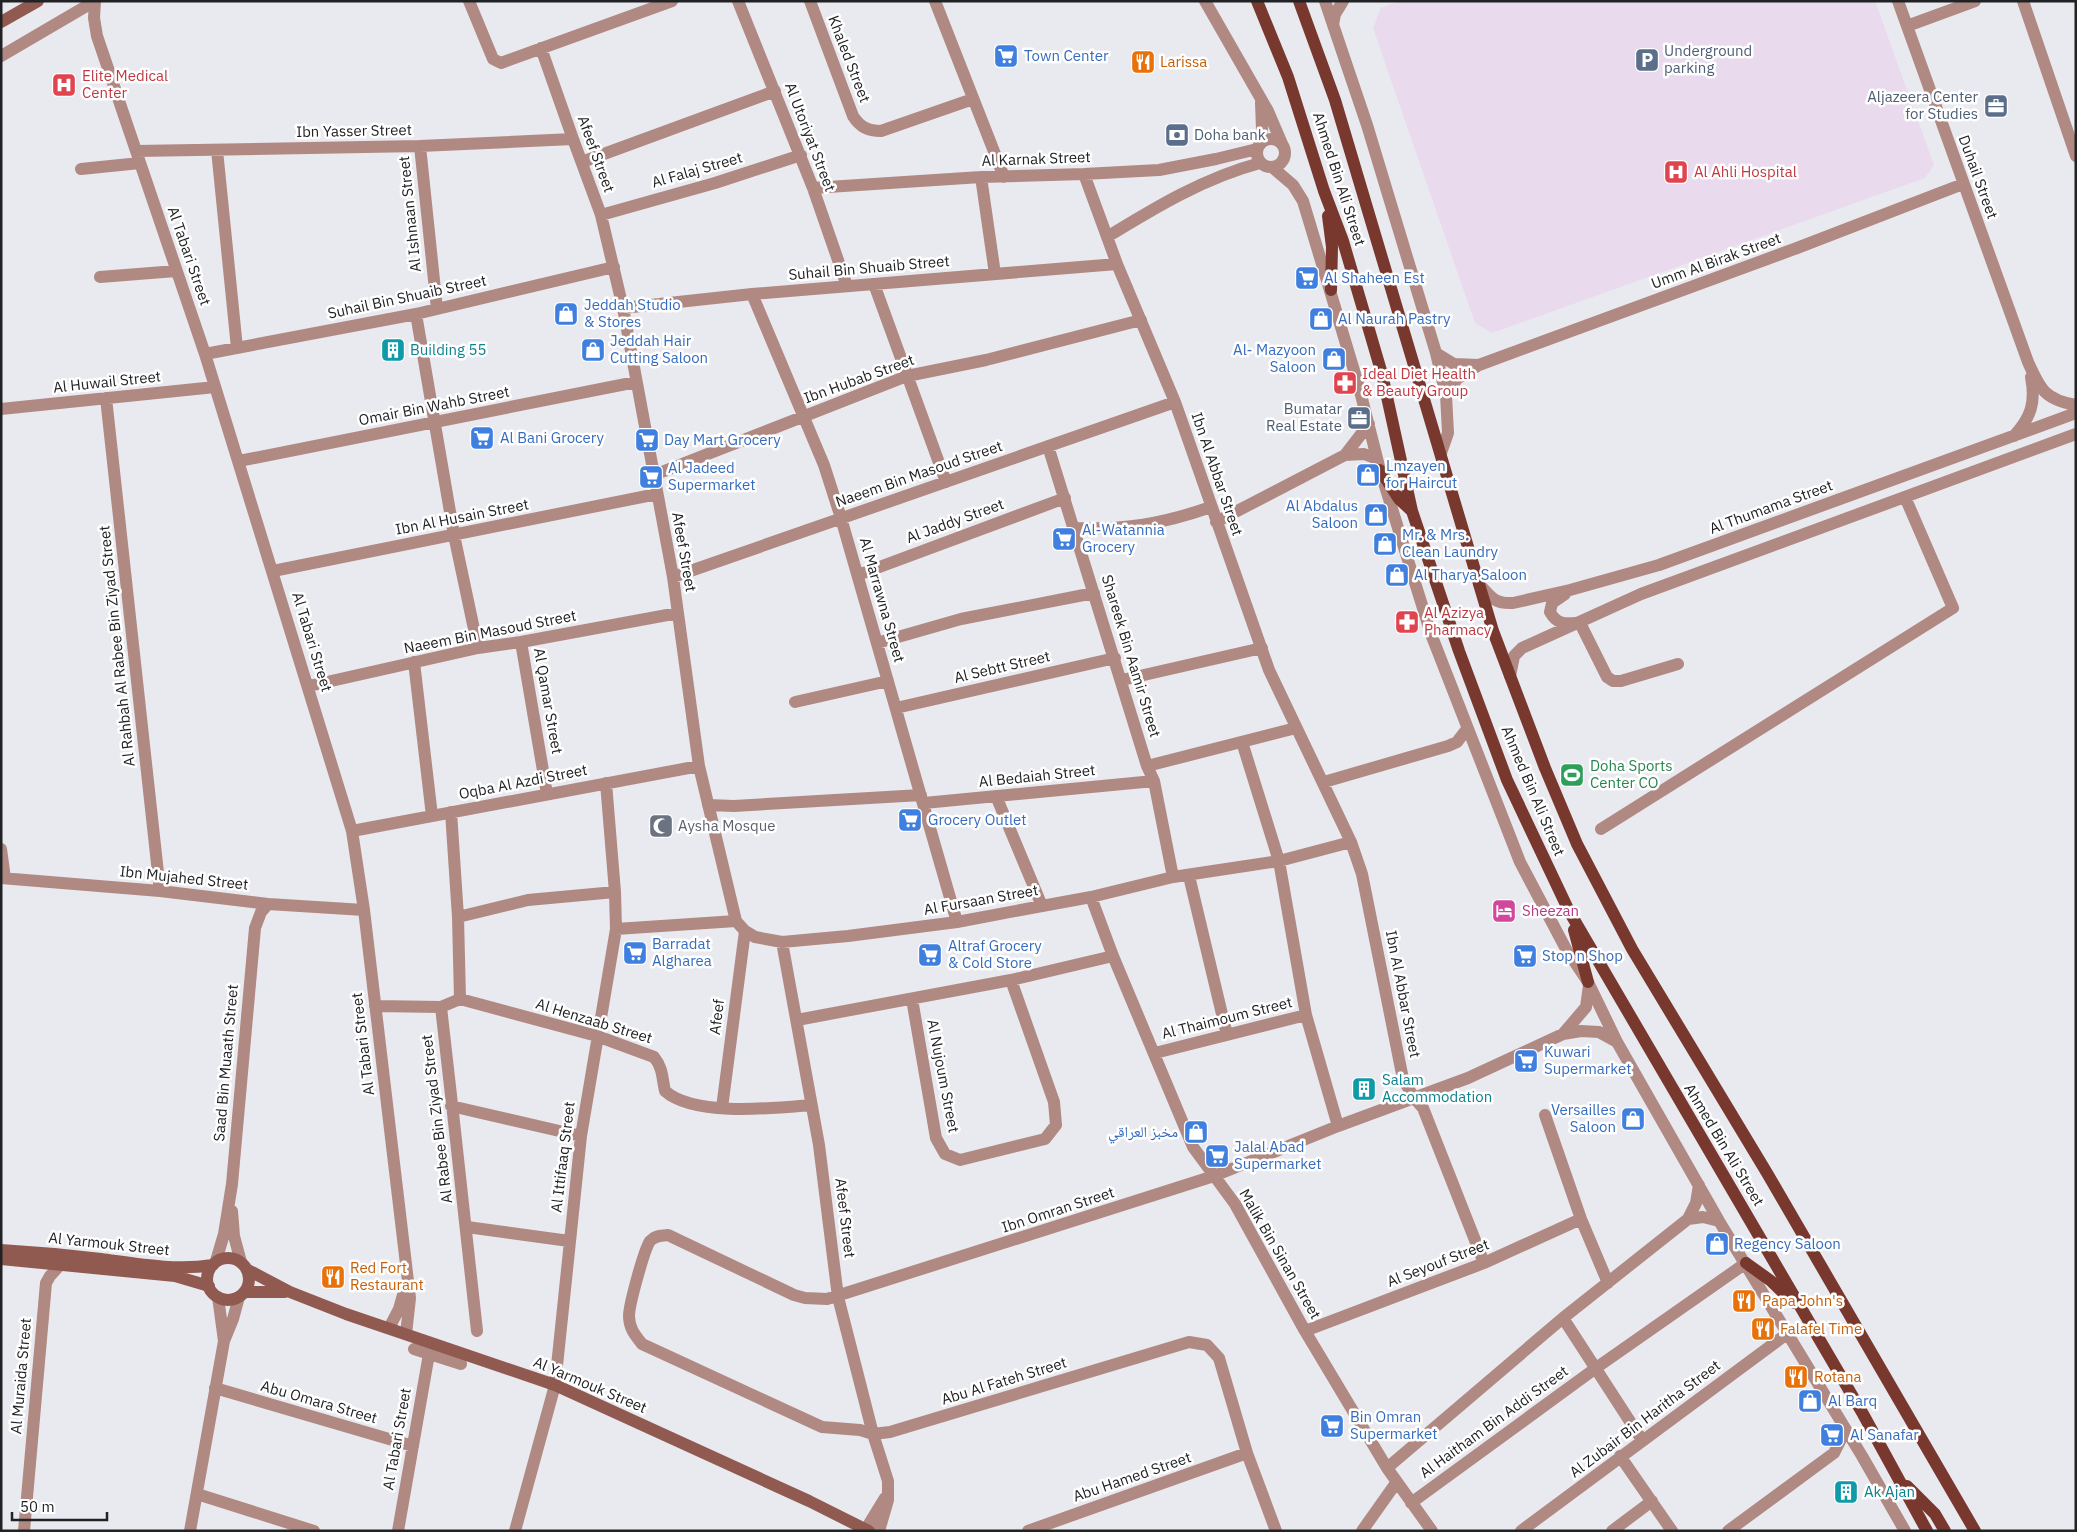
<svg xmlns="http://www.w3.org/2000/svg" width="2077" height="1532" font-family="'IBM Plex Sans','Noto Naskh Arabic',sans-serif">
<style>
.medical{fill:#e9daed}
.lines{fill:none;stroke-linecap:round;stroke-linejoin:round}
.street{stroke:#b08982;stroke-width:12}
.secondary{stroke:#915a51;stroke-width:12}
.primary{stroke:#79382e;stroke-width:12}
.labels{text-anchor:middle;stroke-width:5;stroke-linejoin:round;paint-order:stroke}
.service-label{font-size:15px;fill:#4e5e75;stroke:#fff;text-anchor:start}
.shop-label{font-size:15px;fill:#366cbe;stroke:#fff;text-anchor:start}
.street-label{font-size:15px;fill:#212224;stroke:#fff}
.food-label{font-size:15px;fill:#c56008;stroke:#fff;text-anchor:start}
.health-label{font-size:15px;fill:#be3a42;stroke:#fff;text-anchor:start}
.culture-label{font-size:15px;fill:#0d838f;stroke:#fff;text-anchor:start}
.leisure-label{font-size:15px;fill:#27864d;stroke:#fff;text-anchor:start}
.worship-label{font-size:15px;fill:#5b616d;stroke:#fff;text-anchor:start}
.hotel-label{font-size:15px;fill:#b23c85;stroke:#fff;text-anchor:start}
</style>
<rect width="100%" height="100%" fill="#e9e9f0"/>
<path class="medical" d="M1400,1H1875L1934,165L1925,178L1492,333L1475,323L1373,28L1381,8Z"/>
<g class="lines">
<path class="street" d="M95,1L94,18L97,36L205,354L352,831L364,910L410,1298L406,1334
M469,1L493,59L501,63L672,1
M738,1L813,188L847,286
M810,1L853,116C860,127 868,131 881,131L973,99
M935,1L1004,177
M1205,1L1268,111L1283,146
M1325,1L1367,125L1436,353L1446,395L1448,433L1441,453
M1898,1L2028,362C2040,389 2045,400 2076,405
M2023,1L2076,156
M1333,25L1335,14L1343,1
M1907,26L1975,1
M541,48L573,139L601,215L623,308L673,577L699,766L736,921L745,931L755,937L782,942L848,936L957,922L1042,906L1091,897L1173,877L1279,861L1351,842
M1,56L95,1
M1257 153a14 14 0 1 1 28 0a14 14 0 1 1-28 0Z
M1259,145L1262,130L1261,102
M420,146L437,309
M217,150L237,348
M136,151L420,146L573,139
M582,162L775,91
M1272,167L1293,185L1303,201L1359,387L1380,470L1431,634L1520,862L1566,949L1588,982L1617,1042L1719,1221L1862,1456L1905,1531
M81,169L140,163
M1084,174L1117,264L1175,402L1269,670L1351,842L1362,874L1403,1079L1414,1098L1423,1108L1484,1263
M981,177L995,274
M813,188L981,177L1084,174L1159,170L1216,159L1257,149
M601,215L715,183L801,155
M1107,237C1156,207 1204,178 1260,163
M100,277L176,271
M874,284L946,482
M752,294L824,465L841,518L957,922
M623,308L752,294L1117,264
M416,314L454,535L478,648
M1436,353L1454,364L1479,365
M205,354L416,314L614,267
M1446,395L1457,379L1479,365L1797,248L1963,184
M106,398L160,891
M1,409L215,387
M2014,436C2031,417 2036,403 2031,377
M1048,446L1147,766L1154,781L1173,877
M1345,455L1369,424
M239,461L636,382
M654,475L907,376L986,360L1141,320
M1216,522L1345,455L1364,454L1377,459
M1073,528C1125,530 1162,524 1211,507
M273,571L657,494
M858,575L1065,498
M673,577L1175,402
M1479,584C1491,597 1494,604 1513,603L1570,590L1659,565L2076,413
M1565,594L1552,603L1550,612C1556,623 1563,624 1575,623
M1580,623L1607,677L1613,681H1621L1678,664
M521,642L547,794
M877,643L961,619L1094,593
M414,662L432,816
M1510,676L1514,656L1522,648L1641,594L2076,434
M1122,680L1262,648
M309,686L478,648L521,642L678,613
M795,702L888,681
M896,708L1115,658
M1242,742L1279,861L1306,1015L1338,1126
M1147,766L1296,728
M1324,782L1448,746L1457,742L1467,729
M996,796L1042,906
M924,803L1154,781
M708,805L734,806L921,795
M1601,829L1953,608L1905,497
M352,831L699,766
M1,849L5,878
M1189,876L1227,1035
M1,878L160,891L268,904L364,910
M1091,897L1113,956L1193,1147L1235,1204L1305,1331L1387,1468L1432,1531
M458,917L528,900L615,892
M616,929L736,921
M782,942L819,1145L838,1297L873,1434L888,1481V1500L879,1531
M460,999L597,1036L654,1057C663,1068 662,1078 665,1091C694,1117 774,1108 811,1105
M912,999L936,1138L945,1154L960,1160L1045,1139L1056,1125L1054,1102L1011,980
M375,1006L441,1007L460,999L458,917L451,812
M441,1007C453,1115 466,1223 477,1331
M797,1020L1011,980L1113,956
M1563,1034L1586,1007L1589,985
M1155,1053L1306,1015
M451,1106L581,1136
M722,1108L745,931
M1545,1115L1581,1219L1608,1283
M232,1211L234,1236L241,1262
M1688,1219L1703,1217L1719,1221
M467,1227L569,1241
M216,1261L224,1234L232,1184L255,928L261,912L268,904
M218,1297L224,1341
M1563,1318L1642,1440
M389,1328L399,1309L405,1288
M1305,1331L1484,1263L1581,1219
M414,1349L461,1364
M215,1388L413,1446
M1620,1456L1672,1531
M1387,1468L1563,1318L1688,1219L1696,1203L1699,1185
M197,1494L314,1531
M1411,1503L1596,1368L1746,1263
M866,1529L885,1498
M24,1531L46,1283L50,1276L61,1264
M190,1531L224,1341L233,1319L239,1297
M398,1531L429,1354
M515,1531L555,1385L581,1136L616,929L615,892L606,783
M1028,1531L1247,1453
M1276,1531L1247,1453L1219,1358L1207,1345L1189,1342L890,1432L873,1434L860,1430L822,1427L642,1344C635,1335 629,1328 629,1316C629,1305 644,1250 650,1241C655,1235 661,1236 668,1235L794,1295L805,1298L827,1299L1214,1176L1338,1126L1468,1078L1563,1034L1581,1031L1599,1032L1617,1042
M1362,1531L1396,1483
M1521,1531L1788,1333
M1612,1531L1652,1501
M1728,1531L1834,1453L1841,1439L1842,1423"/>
<path class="secondary" d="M1,22L38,1
M1,1250C35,1252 68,1255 101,1259C138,1264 175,1271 213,1265
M207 1279a21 21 0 1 1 42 0a21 21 0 1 1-42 0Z
M1,1259L175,1276L209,1286
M248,1270L290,1292L346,1314L555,1385L809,1501L869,1531
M245,1292H285"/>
<path class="primary" d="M1257,1L1288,77L1324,191L1343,241L1382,374L1412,511L1459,651L1507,780L1569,911L1863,1414L1927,1531
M1299,1L1335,100L1493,631L1545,768L1577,844L1632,949L1767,1173L1975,1531
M1328,216L1332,247L1331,290
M1380,470L1399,499L1412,511
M1574,930L1588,982
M1746,1263L1771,1281L1794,1303
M1907,1486L1935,1514L1945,1531"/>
</g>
<defs>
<symbol id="supermarket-square" viewBox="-11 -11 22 22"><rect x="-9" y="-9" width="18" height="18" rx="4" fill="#3f7fe0" stroke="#fff"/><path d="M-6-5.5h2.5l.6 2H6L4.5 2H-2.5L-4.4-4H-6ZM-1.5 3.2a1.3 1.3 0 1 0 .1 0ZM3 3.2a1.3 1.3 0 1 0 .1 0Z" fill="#fff"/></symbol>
<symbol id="parking-square" viewBox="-11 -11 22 22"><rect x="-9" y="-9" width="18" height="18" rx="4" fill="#5c6f8a" stroke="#fff"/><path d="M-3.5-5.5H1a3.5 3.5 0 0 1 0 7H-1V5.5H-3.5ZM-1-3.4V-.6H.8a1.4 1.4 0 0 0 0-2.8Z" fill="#fff"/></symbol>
<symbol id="restaurant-square" viewBox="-11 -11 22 22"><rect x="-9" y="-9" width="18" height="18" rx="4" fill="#e8710a" stroke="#fff"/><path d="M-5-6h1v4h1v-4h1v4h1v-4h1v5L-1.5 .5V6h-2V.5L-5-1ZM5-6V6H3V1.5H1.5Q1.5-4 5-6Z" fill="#fff"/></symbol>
<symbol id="hospital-square" viewBox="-11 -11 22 22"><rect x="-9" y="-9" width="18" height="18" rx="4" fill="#e0444e" stroke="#fff"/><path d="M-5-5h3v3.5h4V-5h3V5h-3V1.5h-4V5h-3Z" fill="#fff"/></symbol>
<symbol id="office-square" viewBox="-11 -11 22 22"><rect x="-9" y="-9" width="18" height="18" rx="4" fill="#5c6f8a" stroke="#fff"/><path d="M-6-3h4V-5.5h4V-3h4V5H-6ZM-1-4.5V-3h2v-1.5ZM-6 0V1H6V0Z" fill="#fff"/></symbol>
<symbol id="bank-square" viewBox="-11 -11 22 22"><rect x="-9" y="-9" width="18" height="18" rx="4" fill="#5c6f8a" stroke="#fff"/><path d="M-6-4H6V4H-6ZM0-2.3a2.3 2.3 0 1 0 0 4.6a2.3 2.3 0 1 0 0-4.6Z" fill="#fff"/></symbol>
<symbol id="shop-square" viewBox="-11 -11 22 22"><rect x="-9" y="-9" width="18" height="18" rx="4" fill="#3f7fe0" stroke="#fff"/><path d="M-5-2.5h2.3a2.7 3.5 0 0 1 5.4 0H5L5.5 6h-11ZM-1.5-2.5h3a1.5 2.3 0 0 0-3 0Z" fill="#fff"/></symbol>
<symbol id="building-square" viewBox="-11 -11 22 22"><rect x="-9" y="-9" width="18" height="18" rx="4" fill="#0f9aa8" stroke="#fff"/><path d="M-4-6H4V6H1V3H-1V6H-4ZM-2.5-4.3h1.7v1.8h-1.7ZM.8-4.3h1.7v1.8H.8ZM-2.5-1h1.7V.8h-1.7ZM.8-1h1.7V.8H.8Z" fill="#fff"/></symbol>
<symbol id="pharmacy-square" viewBox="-11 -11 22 22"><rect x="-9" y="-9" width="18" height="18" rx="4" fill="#e0444e" stroke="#fff"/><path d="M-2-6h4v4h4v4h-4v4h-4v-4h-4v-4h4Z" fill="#fff"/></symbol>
<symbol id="stadium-square" viewBox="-11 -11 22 22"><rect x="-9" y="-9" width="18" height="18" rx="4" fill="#2e9e5b" stroke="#fff"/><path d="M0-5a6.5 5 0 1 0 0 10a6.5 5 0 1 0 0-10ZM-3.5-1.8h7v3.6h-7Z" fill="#fff"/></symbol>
<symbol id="mosque-square" viewBox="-11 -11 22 22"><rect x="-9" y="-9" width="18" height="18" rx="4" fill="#6b7280" stroke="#fff"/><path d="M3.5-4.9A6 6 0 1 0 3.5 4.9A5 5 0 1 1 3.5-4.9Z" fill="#fff"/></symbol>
<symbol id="hotel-square" viewBox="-11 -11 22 22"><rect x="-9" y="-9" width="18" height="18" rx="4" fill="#d1479c" stroke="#fff"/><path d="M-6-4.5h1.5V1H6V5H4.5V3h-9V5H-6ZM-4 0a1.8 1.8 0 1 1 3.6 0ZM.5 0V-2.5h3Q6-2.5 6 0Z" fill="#fff"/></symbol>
</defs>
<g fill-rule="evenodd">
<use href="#supermarket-square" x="992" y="42" width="28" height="28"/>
<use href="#parking-square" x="1633" y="46" width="28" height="28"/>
<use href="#restaurant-square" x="1129" y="48" width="28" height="28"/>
<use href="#hospital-square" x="50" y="71" width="28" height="28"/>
<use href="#office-square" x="1982" y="92" width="28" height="28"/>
<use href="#bank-square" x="1163" y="121" width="28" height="28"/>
<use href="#hospital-square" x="1662" y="158" width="28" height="28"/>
<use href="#supermarket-square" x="1293" y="264" width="28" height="28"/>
<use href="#shop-square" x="552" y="300" width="28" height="28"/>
<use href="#shop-square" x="1307" y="305" width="28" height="28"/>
<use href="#building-square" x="379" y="336" width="28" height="28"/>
<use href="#shop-square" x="579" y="336" width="28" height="28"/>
<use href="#shop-square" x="1320" y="345" width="28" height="28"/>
<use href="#pharmacy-square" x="1331" y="369" width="28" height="28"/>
<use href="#office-square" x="1345" y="404" width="28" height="28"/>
<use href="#supermarket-square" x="468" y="424" width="28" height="28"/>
<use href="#supermarket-square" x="633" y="426" width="28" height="28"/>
<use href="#shop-square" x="1354" y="461" width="28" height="28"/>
<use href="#supermarket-square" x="637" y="463" width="28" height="28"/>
<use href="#shop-square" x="1362" y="501" width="28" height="28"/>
<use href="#supermarket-square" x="1050" y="525" width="28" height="28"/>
<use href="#shop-square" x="1371" y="530" width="28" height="28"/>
<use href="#shop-square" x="1383" y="561" width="28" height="28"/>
<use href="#pharmacy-square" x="1393" y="608" width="28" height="28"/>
<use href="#stadium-square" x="1558" y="761" width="28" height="28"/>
<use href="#supermarket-square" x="896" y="806" width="28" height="28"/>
<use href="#mosque-square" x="647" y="812" width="28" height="28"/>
<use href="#hotel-square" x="1490" y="897" width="28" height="28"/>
<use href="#supermarket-square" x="621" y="939" width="28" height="28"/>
<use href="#supermarket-square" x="916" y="941" width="28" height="28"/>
<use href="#supermarket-square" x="1511" y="942" width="28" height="28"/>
<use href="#supermarket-square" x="1512" y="1047" width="28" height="28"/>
<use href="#building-square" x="1350" y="1075" width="28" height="28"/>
<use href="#shop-square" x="1619" y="1105" width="28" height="28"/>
<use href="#shop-square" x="1182" y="1118" width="28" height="28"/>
<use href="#supermarket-square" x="1203" y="1142" width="28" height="28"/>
<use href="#shop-square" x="1703" y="1230" width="28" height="28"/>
<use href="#restaurant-square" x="319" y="1263" width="28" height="28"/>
<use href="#restaurant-square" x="1730" y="1287" width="28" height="28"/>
<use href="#restaurant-square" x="1749" y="1315" width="28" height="28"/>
<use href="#restaurant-square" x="1782" y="1363" width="28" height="28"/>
<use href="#shop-square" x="1796" y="1387" width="28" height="28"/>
<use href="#supermarket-square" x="1318" y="1412" width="28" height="28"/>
<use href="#supermarket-square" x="1818" y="1421" width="28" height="28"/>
<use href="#building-square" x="1832" y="1478" width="28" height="28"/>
</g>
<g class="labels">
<g class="service-label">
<text x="1664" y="56">Underground<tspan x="1664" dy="17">parking</tspan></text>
<text x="1978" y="102" text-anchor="end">Aljazeera Center<tspan x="1978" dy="17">for Studies</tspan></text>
<text x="1194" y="140">Doha bank</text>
<text x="1342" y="414" text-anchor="end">Bumatar<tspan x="1342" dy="17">Real Estate</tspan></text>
</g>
<g class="shop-label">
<text x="1024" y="61">Town Center</text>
<text x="1324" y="283">Al Shaheen Est</text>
<text x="584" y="310">Jeddah Studio<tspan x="584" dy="17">&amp; Stores</tspan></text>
<text x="1338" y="324">Al Naurah Pastry</text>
<text x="610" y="346">Jeddah Hair<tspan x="610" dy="17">Cutting Saloon</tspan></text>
<text x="1316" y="355" text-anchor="end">Al- Mazyoon<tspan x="1316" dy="17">Saloon</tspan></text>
<text x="500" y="443">Al Bani Grocery</text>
<text x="664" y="445">Day Mart Grocery</text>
<text x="1386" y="471">Lmzayen<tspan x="1386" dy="17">for Haircut</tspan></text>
<text x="668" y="473">Al Jadeed<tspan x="668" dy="17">Supermarket</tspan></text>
<text x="1358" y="511" text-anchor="end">Al Abdalus<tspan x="1358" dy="17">Saloon</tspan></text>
<text x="1082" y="535">Al-Watannia<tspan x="1082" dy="17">Grocery</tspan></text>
<text x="1402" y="540">Mr. &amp; Mrs.<tspan x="1402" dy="17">Clean Laundry</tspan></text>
<text x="1414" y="580">Al Tharya Saloon</text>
<text x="928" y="825">Grocery Outlet</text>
<text x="652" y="949">Barradat<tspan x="652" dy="17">Algharea</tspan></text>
<text x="948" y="951">Altraf Grocery<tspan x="948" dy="17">&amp; Cold Store</tspan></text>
<text x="1542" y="961">Stop n Shop</text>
<text x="1544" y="1057">Kuwari<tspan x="1544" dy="17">Supermarket</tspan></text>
<text x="1616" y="1115" text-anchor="end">Versailles<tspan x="1616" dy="17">Saloon</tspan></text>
<text x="1178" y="1137" text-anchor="end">مخبز العراقي</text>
<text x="1234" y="1152">Jalal Abad<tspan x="1234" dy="17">Supermarket</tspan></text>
<text x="1734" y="1249">Regency Saloon</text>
<text x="1828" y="1406">Al Barq</text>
<text x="1350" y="1422">Bin Omran<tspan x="1350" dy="17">Supermarket</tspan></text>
<text x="1850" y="1440">Al Sanafar</text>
</g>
<g class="street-label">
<text transform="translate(849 59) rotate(69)" y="5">Khaled Street</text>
<text transform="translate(354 131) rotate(-1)" y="5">Ibn Yasser Street</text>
<text transform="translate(810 137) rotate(69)" y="5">Al Utoriyat Street</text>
<text transform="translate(596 154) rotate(70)" y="5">Afeef Street</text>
<text transform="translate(1036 159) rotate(-2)" y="5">Al Karnak Street</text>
<text transform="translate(697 170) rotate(-16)" y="5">Al Falaj Street</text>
<text transform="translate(1978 177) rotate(70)" y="5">Duhail Street</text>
<text transform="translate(1339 179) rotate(72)" y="5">Ahmed Bin Ali Street</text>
<text transform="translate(410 214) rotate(-96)" y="5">Al Ishnaan Street</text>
<text transform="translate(189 256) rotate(71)" y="5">Al Tabari Street</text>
<text transform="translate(1716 261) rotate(-20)" y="5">Umm Al Birak Street</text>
<text transform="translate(869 268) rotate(-5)" y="5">Suhail Bin Shuaib Street</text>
<text transform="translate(407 297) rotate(-12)" y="5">Suhail Bin Shuaib Street</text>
<text transform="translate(859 379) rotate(-20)" y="5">Ibn Hubab Street</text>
<text transform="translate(107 382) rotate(-6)" y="5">Al Huwail Street</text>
<text transform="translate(434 406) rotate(-11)" y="5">Omair Bin Wahb Street</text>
<text transform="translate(919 474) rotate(-19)" y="5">Naeem Bin Masoud Street</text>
<text transform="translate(1217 474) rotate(71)" y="5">Ibn Al Abbar Street</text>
<text transform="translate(1771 507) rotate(-20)" y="5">Al Thumama Street</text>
<text transform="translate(462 517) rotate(-11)" y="5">Ibn Al Husain Street</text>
<text transform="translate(955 521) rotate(-20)" y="5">Al Jaddy Street</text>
<text transform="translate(684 552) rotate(80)" y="5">Afeef Street</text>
<text transform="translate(882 600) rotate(74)" y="5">Al Marrawna Street</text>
<text transform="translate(490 632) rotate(-11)" y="5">Naeem Bin Masoud Street</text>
<text transform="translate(312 642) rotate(73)" y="5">Al Tabari Street</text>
<text transform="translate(117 646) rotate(-96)" y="5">Al Rahbah Al Rabee Bin Ziyad Street</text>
<text transform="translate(1131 656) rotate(73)" y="5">Shareek Bin Aamir Street</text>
<text transform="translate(1002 667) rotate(-13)" y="5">Al Sebtt Street</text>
<text transform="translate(548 701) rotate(80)" y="5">Al Qamar Street</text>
<text transform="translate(1037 776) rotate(-6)" y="5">Al Bedaiah Street</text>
<text transform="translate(523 782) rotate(-11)" y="5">Oqba Al Azdi Street</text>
<text transform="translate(1533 791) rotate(67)" y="5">Ahmed Bin Ali Street</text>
<text transform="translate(184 878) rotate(6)" y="5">Ibn Mujahed Street</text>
<text transform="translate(981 900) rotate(-10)" y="5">Al Fursaan Street</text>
<text transform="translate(1403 994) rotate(79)" y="5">Ibn Al Abbar Street</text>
<text transform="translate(717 1017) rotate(-83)" y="5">Afeef</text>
<text transform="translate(1227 1018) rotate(-14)" y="5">Al Thaimoum Street</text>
<text transform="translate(594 1021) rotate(17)" y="5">Al Henzaab Street</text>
<text transform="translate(363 1044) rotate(-97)" y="5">Al Tabari Street</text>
<text transform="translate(226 1063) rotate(-85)" y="5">Saad Bin Muaath Street</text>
<text transform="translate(943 1076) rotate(79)" y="5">Al Nujoum Street</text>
<text transform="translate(437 1119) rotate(-97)" y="5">Al Rabee Bin Ziyad Street</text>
<text transform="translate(1724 1145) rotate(59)" y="5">Ahmed Bin Ali Street</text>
<text transform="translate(563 1157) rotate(-83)" y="5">Al Ittifaaq Street</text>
<text transform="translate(1058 1210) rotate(-18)" y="5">Ibn Omran Street</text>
<text transform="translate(845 1218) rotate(83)" y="5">Afeef Street</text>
<text transform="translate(109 1244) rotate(6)" y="5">Al Yarmouk Street</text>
<text transform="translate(1280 1254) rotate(60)" y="5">Malik Bin Sinan Street</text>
<text transform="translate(1438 1263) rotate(-21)" y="5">Al Seyouf Street</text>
<text transform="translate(21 1376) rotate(-85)" y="5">Al Muraida Street</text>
<text transform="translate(1004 1381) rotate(-17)" y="5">Abu Al Fateh Street</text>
<text transform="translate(590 1385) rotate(23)" y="5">Al Yarmouk Street</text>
<text transform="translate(319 1402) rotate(16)" y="5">Abu Omara Street</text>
<text transform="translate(1645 1419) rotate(-37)" y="5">Al Zubair Bin Haritha Street</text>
<text transform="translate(1494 1422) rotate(-36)" y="5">Al Haitham Bin Addi Street</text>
<text transform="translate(397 1439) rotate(-80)" y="5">Al Tabari Street</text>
<text transform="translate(1132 1477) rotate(-19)" y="5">Abu Hamed Street</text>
</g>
<g class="food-label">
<text x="1160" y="67">Larissa</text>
<text x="350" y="1273">Red Fort<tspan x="350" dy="17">Restaurant</tspan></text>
<text x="1762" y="1306">Papa John's</text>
<text x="1780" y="1334">Falafel Time</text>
<text x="1814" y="1382">Rotana</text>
</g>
<g class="health-label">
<text x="82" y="81">Elite Medical<tspan x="82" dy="17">Center</tspan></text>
<text x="1694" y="177">Al Ahli Hospital</text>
<text x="1362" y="379">Ideal Diet Health<tspan x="1362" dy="17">&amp; Beauty Group</tspan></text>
<text x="1424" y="618">Al Azizya<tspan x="1424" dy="17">Pharmacy</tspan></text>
</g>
<g class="culture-label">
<text x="410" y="355">Building 55</text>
<text x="1382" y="1085">Salam<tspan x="1382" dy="17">Accommodation</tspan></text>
<text x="1864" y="1497">Ak Ajan</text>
</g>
<g class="leisure-label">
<text x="1590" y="771">Doha Sports<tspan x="1590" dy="17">Center CO</tspan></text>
</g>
<g class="worship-label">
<text x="678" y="831">Aysha Mosque</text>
</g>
<g class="hotel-label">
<text x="1522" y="916">Sheezan</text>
</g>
</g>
<rect width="2077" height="1532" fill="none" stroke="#212224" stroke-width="5"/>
<path d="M12 1512v8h95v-8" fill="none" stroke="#212224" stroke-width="2.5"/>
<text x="20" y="1512" font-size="15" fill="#212224" stroke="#ffffff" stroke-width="4" paint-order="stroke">50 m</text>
</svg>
